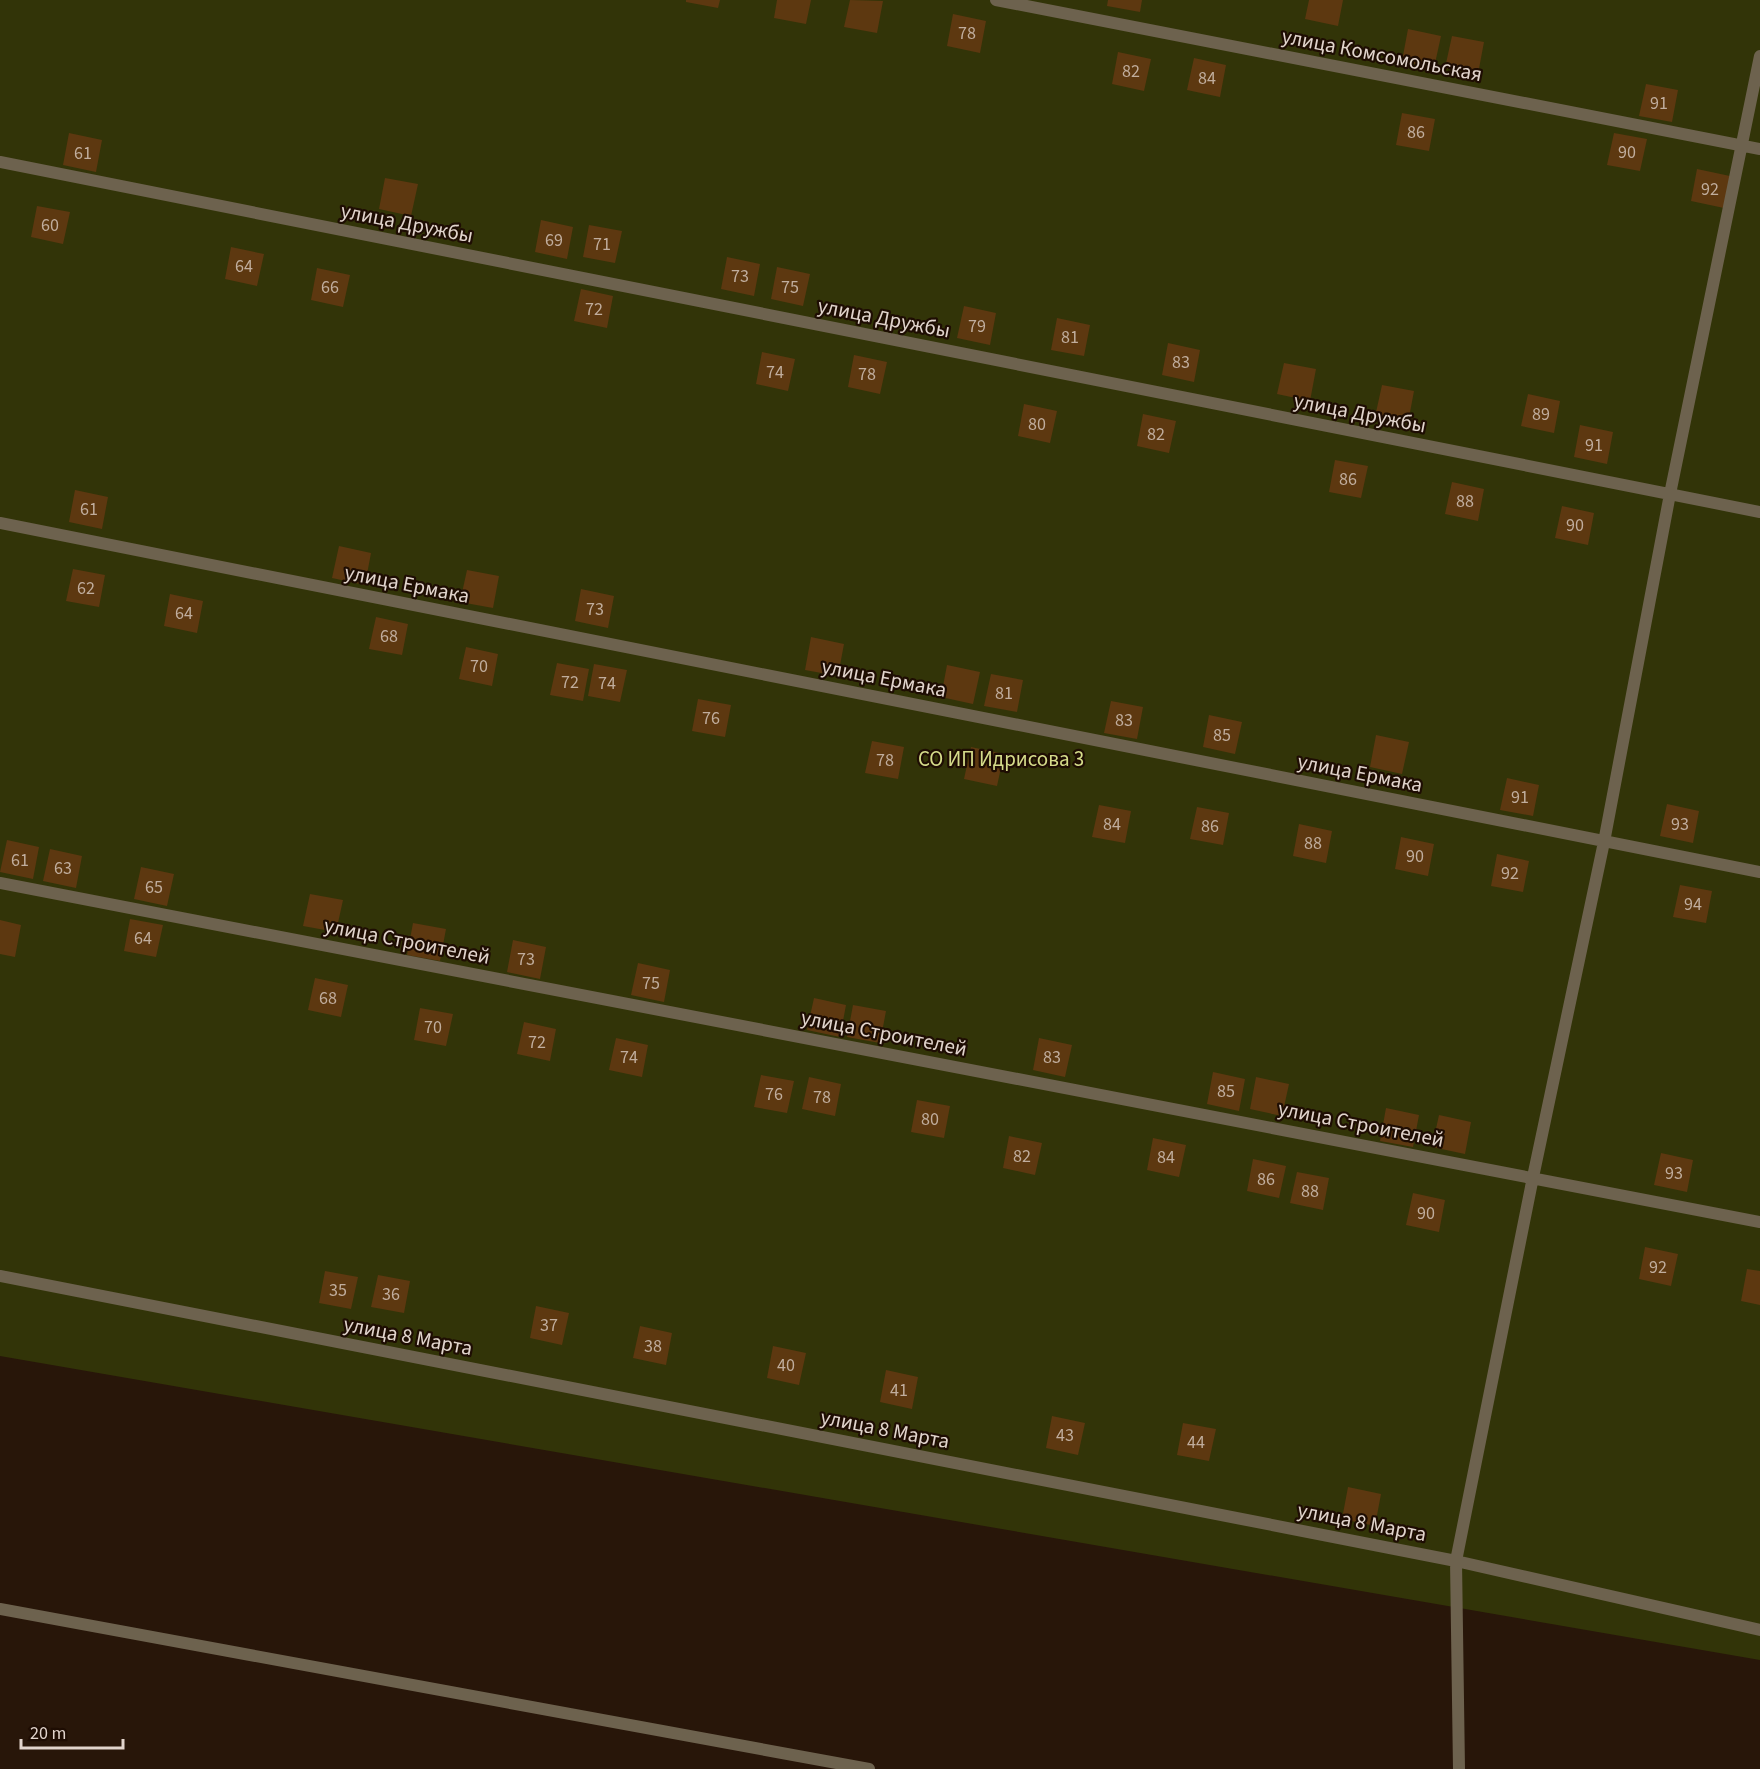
<svg xmlns="http://www.w3.org/2000/svg" width="1760" height="1769" font-family="'Source Sans 3',sans-serif">
<style>
.green{fill:#323408}
.building{fill:#5d3810}
.lines{fill:none;stroke-linecap:round;stroke-linejoin:round}
.minor{stroke:#6d624e;stroke-width:12}
.tertiary{stroke:#6d624e;stroke-width:12}
.labels{text-anchor:middle;stroke-width:4.5;stroke-linejoin:round;paint-order:stroke}
.number-label{font-size:18px;fill:#c0ad9d}
.street-label{font-size:21px;fill:#e1d4cc;stroke:#1e0d03}
.park-label{font-size:21px;fill:#d5dc8a;stroke:#1e0d03}
</style>
<rect width="100%" height="100%" fill="#281609"/>
<path class="green" d="M0,0H1760V1660L0,1356Z"/>
<path class="building" d="M686,0H720L718,8L686,2Z
M777,0H811L806,24L774,18Z
M850,0L883,1L877,33L844,27Z
M1108,0H1142L1140,12L1107,6Z
M1309,0H1343L1338,26L1305,19Z
M953,14L986,21L980,53L947,46Z
M1408,29L1441,36L1434,68L1402,61Z
M1452,36L1484,42L1478,74L1445,68Z
M1118,52L1151,59L1144,91L1112,84Z
M1194,58L1226,65L1220,97L1187,90Z
M1646,84L1678,90L1672,122L1639,116Z
M1402,113L1435,119L1429,151L1396,145Z
M69,133L102,140L96,172L63,165Z
M1614,133L1647,139L1640,171L1607,165Z
M1697,169L1730,176L1724,208L1691,201Z
M385,178L418,184L411,216L379,209Z
M37,206L70,212L63,244L31,237Z
M541,220L573,227L567,259L535,252Z
M589,225L622,231L615,263L583,257Z
M231,247L264,254L257,286L225,279Z
M727,257L760,264L754,296L721,289Z
M777,267L810,274L803,306L771,299Z
M317,268L350,275L343,307L311,300Z
M581,289L613,296L607,328L574,321Z
M964,306L996,313L990,345L957,338Z
M1057,318L1090,325L1084,356L1051,350Z
M1168,343L1200,350L1194,382L1162,375Z
M762,352L795,359L788,391L756,384Z
M854,355L887,362L880,394L848,387Z
M1284,363L1316,369L1310,401L1277,394Z
M1382,385L1414,391L1408,423L1375,417Z
M1528,394L1560,401L1554,433L1521,426Z
M1024,404L1057,411L1050,443L1018,436Z
M1143,414L1176,421L1169,453L1137,446Z
M1580,425L1613,432L1607,464L1574,457Z
M1335,460L1368,466L1361,498L1329,492Z
M1452,482L1484,489L1478,521L1445,514Z
M75,490L108,497L102,529L69,522Z
M1562,506L1594,513L1588,545L1555,538Z
M339,546L371,553L365,585L332,578Z
M73,569L105,575L99,607L66,601Z
M467,570L499,576L493,608L460,602Z
M581,589L614,596L608,628L575,621Z
M170,594L203,601L197,633L164,626Z
M376,617L408,624L402,655L369,649Z
M811,637L844,644L838,676L805,670Z
M466,647L498,654L492,686L459,679Z
M557,663L589,669L583,701L550,695Z
M594,664L627,670L620,702L588,696Z
M947,665L980,672L973,704L941,697Z
M991,674L1023,680L1017,712L984,706Z
M698,699L731,705L725,737L692,731Z
M1111,701L1143,707L1137,739L1104,733Z
M1209,715L1242,722L1235,754L1203,747Z
M1376,735L1409,742L1402,774L1370,767Z
M872,741L904,747L898,779L865,773Z
M971,747L1004,754L997,786L964,779Z
M1507,778L1539,785L1533,816L1500,810Z
M1667,804L1699,811L1693,843L1660,836Z
M1099,805L1131,811L1125,843L1092,837Z
M1197,807L1229,813L1223,845L1190,839Z
M1299,824L1332,831L1326,863L1293,856Z
M1401,837L1434,844L1428,876L1395,869Z
M7,840L39,847L33,879L0,872Z
M50,849L82,856L76,888L43,881Z
M1497,854L1529,861L1523,892L1491,886Z
M141,867L174,874L167,906L134,899Z
M1680,885L1712,891L1706,923L1673,917Z
M310,894L343,900L336,932L303,926Z
M130,919L163,925L156,957L124,951Z
M0,920L21,925L15,957L0,954Z
M413,923L446,929L440,961L407,955Z
M513,940L546,947L540,979L507,972Z
M638,963L670,970L664,1002L631,995Z
M315,978L348,985L341,1017L308,1010Z
M814,998L846,1005L840,1037L807,1030Z
M853,1005L886,1011L880,1043L847,1037Z
M420,1008L453,1014L446,1046L414,1040Z
M524,1022L556,1029L550,1061L517,1054Z
M616,1038L648,1045L642,1077L609,1070Z
M1039,1038L1072,1045L1065,1077L1033,1070Z
M1213,1072L1245,1079L1239,1111L1207,1104Z
M761,1075L794,1081L787,1113L754,1107Z
M809,1077L841,1084L835,1116L802,1109Z
M1256,1077L1289,1084L1282,1116L1250,1109Z
M917,1100L950,1106L944,1138L911,1132Z
M1386,1108L1419,1115L1413,1147L1380,1141Z
M1439,1115L1471,1122L1465,1154L1432,1147Z
M1009,1136L1042,1143L1035,1175L1003,1168Z
M1153,1138L1186,1145L1179,1177L1147,1170Z
M1661,1153L1693,1160L1687,1192L1654,1185Z
M1253,1159L1286,1166L1279,1198L1247,1191Z
M1297,1172L1329,1178L1323,1210L1290,1203Z
M1413,1193L1445,1200L1439,1232L1406,1225Z
M1645,1247L1678,1254L1671,1286L1639,1279Z
M1747,1269L1760,1271V1305L1741,1301Z
M325,1271L358,1277L351,1309L319,1303Z
M378,1275L410,1281L404,1313L371,1307Z
M536,1306L569,1313L562,1345L530,1338Z
M640,1326L672,1333L666,1365L633,1358Z
M773,1346L806,1353L799,1385L767,1378Z
M886,1370L918,1377L912,1409L880,1402Z
M1052,1416L1085,1423L1078,1455L1046,1448Z
M1183,1423L1216,1429L1209,1461L1177,1455Z
M1348,1487L1381,1494L1375,1526L1342,1519Z"/>
<g class="lines">
<path class="minor" d="M996,0L1760,149
M0,162L1760,512
M0,523L1760,872
M0,883L1760,1222
M0,1276L1456,1561L1760,1630
M1459,1769L1456,1561L1533,1177L1604,842L1670,494L1760,56"/>
<path class="tertiary" d="M0,1609L869,1769"/>
</g>
<g class="labels">
<g class="number-label">
<text x="967" y="39">78</text>
<text x="1131" y="77">82</text>
<text x="1207" y="84">84</text>
<text x="1659" y="109">91</text>
<text x="1416" y="138">86</text>
<text x="1627" y="158">90</text>
<text x="83" y="159">61</text>
<text x="1710" y="195">92</text>
<text x="50" y="231">60</text>
<text x="554" y="246">69</text>
<text x="602" y="250">71</text>
<text x="244" y="272">64</text>
<text x="740" y="282">73</text>
<text x="330" y="293">66</text>
<text x="790" y="293">75</text>
<text x="594" y="315">72</text>
<text x="977" y="332">79</text>
<text x="1070" y="343">81</text>
<text x="1181" y="368">83</text>
<text x="775" y="378">74</text>
<text x="867" y="380">78</text>
<text x="1541" y="420">89</text>
<text x="1037" y="430">80</text>
<text x="1156" y="440">82</text>
<text x="1594" y="451">91</text>
<text x="1348" y="485">86</text>
<text x="1465" y="507">88</text>
<text x="89" y="515">61</text>
<text x="1575" y="531">90</text>
<text x="86" y="594">62</text>
<text x="595" y="615">73</text>
<text x="184" y="619">64</text>
<text x="389" y="642">68</text>
<text x="479" y="672">70</text>
<text x="570" y="688">72</text>
<text x="607" y="689">74</text>
<text x="1004" y="699">81</text>
<text x="711" y="724">76</text>
<text x="1124" y="726">83</text>
<text x="1222" y="741">85</text>
<text x="885" y="766">78</text>
<text x="1520" y="803">91</text>
<text x="1112" y="830">84</text>
<text x="1680" y="830">93</text>
<text x="1210" y="832">86</text>
<text x="1313" y="849">88</text>
<text x="1415" y="862">90</text>
<text x="20" y="866">61</text>
<text x="63" y="874">63</text>
<text x="1510" y="879">92</text>
<text x="154" y="893">65</text>
<text x="1693" y="910">94</text>
<text x="143" y="944">64</text>
<text x="526" y="965">73</text>
<text x="651" y="989">75</text>
<text x="328" y="1004">68</text>
<text x="433" y="1033">70</text>
<text x="537" y="1048">72</text>
<text x="629" y="1063">74</text>
<text x="1052" y="1063">83</text>
<text x="1226" y="1097">85</text>
<text x="774" y="1100">76</text>
<text x="822" y="1103">78</text>
<text x="930" y="1125">80</text>
<text x="1022" y="1162">82</text>
<text x="1166" y="1163">84</text>
<text x="1674" y="1179">93</text>
<text x="1266" y="1185">86</text>
<text x="1310" y="1197">88</text>
<text x="1426" y="1219">90</text>
<text x="1658" y="1273">92</text>
<text x="338" y="1296">35</text>
<text x="391" y="1300">36</text>
<text x="549" y="1331">37</text>
<text x="653" y="1352">38</text>
<text x="786" y="1371">40</text>
<text x="899" y="1396">41</text>
<text x="1065" y="1441">43</text>
<text x="1196" y="1448">44</text>
</g>
<g class="street-label">
<text transform="translate(1382 55) rotate(11)" y="7">улица Комсомольская</text>
<text transform="translate(407 223) rotate(11)" y="7">улица Дружбы</text>
<text transform="translate(884 318) rotate(11)" y="7">улица Дружбы</text>
<text transform="translate(1360 413) rotate(11)" y="7">улица Дружбы</text>
<text transform="translate(407 584) rotate(11)" y="7">улица Ермака</text>
<text transform="translate(884 678) rotate(11)" y="7">улица Ермака</text>
<text transform="translate(1360 773) rotate(11)" y="7">улица Ермака</text>
<text transform="translate(407 941) rotate(11)" y="7">улица Строителей</text>
<text transform="translate(884 1033) rotate(11)" y="7">улица Строителей</text>
<text transform="translate(1361 1124) rotate(11)" y="7">улица Строителей</text>
<text transform="translate(408 1336) rotate(11)" y="7">улица 8 Марта</text>
<text transform="translate(885 1429) rotate(11)" y="7">улица 8 Марта</text>
<text transform="translate(1362 1522) rotate(11)" y="7">улица 8 Марта</text>
</g>
<g class="park-label">
<text x="1001" y="766">СО ИП Идрисова 3</text>
</g>
</g>
<path d="M21 1739v9h102v-9" fill="none" stroke="#e1d4cc" stroke-width="3"/>
<text x="30" y="1739" font-size="18" fill="#e1d4cc" stroke="#1e0d03" stroke-width="4.5" paint-order="stroke">20 m</text>
</svg>
